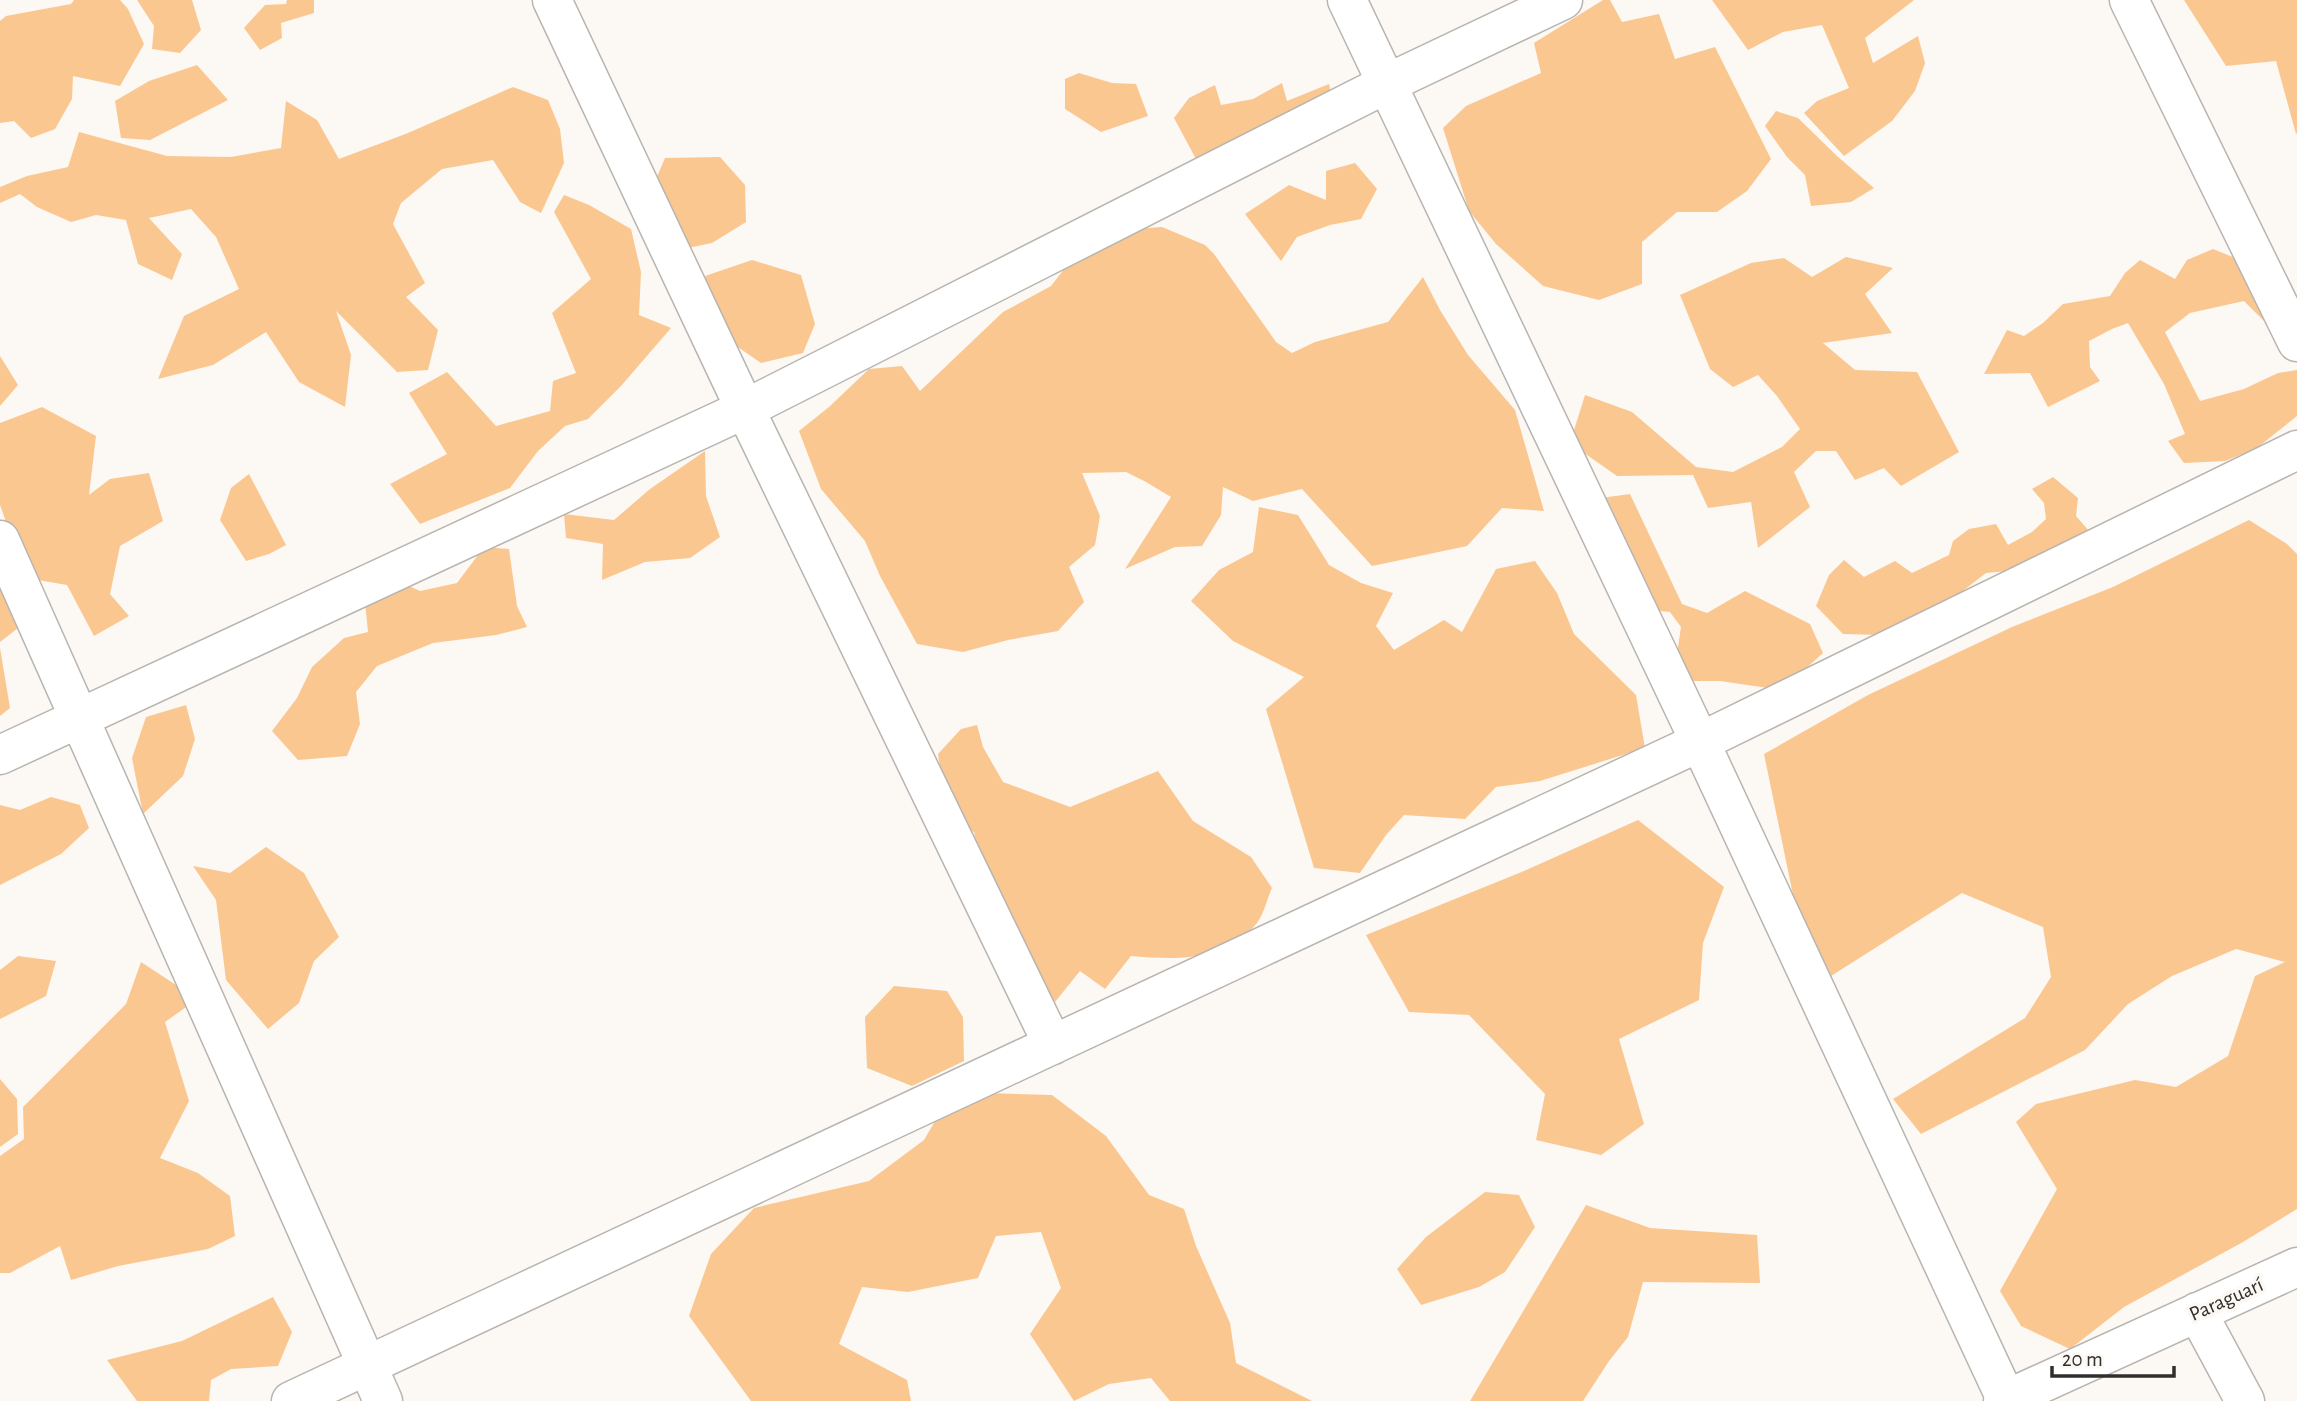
<svg xmlns="http://www.w3.org/2000/svg" width="2297" height="1401" font-family="'Alegreya Sans',sans-serif">
<style>
.green{fill:#fbc790}
.lines{fill:none;stroke-linecap:round;stroke-linejoin:round}
.minor-casing{stroke:#b8b5b1;stroke-width:41}
.minor{stroke:#fff;stroke-width:38}
.labels{text-anchor:middle;stroke-width:7;stroke-linejoin:round;paint-order:stroke}
.street-label{font-size:21px;fill:#312f2e;stroke:#fcf8f4}
</style>
<rect width="100%" height="100%" fill="#fcf8f4"/>
<path class="green" d="M74,0H120L128,9L144,44L120,86L73,76L72,99L55,129L31,138L14,121L0,123V21L6,16L71,4Z
M137,0H192L201,30L180,53L152,49L154,26Z
M287,0H314V13L281,23L282,38L260,50L244,28L265,5L286,4Z
M1603,0H1610L1622,22L1659,14L1675,59L1715,47L1771,159L1747,191L1717,212H1677L1642,242V284L1599,300L1543,286L1496,244L1469,211L1443,128L1466,106L1541,73L1534,43Z
M1712,0H1914L1865,38L1873,63L1918,36L1925,63L1915,91L1892,121L1844,156L1804,113L1817,101L1849,88L1822,25L1783,32L1748,50Z
M2184,0H2297V133L2296,134L2276,61L2226,66Z
M197,65L228,100L150,140L121,138L115,101L149,81Z
M1079,73L1112,83L1136,84L1148,116L1101,132L1065,109V79Z
M1282,83L1287,101L1329,84L1332,99L1239,145L1196,159L1174,118L1189,98L1215,85L1221,105L1253,99Z
M513,87L548,100L560,129L564,163L541,213L520,202L493,160L442,169L401,203L393,224L425,283L406,297L438,330L428,370L397,372L336,311L351,355L345,407L299,382L266,332L213,365L158,379L184,316L239,289L216,237L191,209L149,218L182,254L172,280L138,264L126,220L96,215L71,222L37,207L20,194L0,203V187L27,176L68,167L79,132L167,156L231,157L281,148L286,101L317,120L339,159L408,133Z
M1776,111L1798,118L1837,156L1874,188L1851,202L1811,206L1805,175L1787,157L1765,126Z
M720,157L745,185L746,222L712,243L683,249L653,186L665,158Z
M1355,163L1377,189L1361,219L1330,225L1297,237L1281,261L1245,214L1289,185L1326,200V171Z
M564,195L589,205L631,229L641,272L639,315L671,328L621,386L588,419L565,426L538,451L510,488L420,524L390,484L447,454L409,393L447,372L496,426L550,411L553,381L576,373L552,313L591,279L554,212Z
M1162,227L1205,245L1214,254L1276,342L1292,353L1315,342L1388,322L1423,277L1440,310L1468,355L1515,410L1544,511L1502,508L1467,546L1372,566L1302,489L1253,501L1223,487L1221,515L1202,546L1175,547L1125,569L1171,497L1146,482L1126,472L1082,473L1100,516L1095,545L1069,567L1084,602L1058,631L1008,640L963,652L917,644L880,576L865,541L821,489L799,431L829,407L869,369L902,366L920,391L1003,312L1051,286L1093,232Z
M2213,249L2245,262L2266,323L2244,301L2190,313L2165,332L2200,401L2244,389L2278,373L2297,370V416L2257,448L2225,461L2184,463L2168,441L2185,434L2164,384L2128,323L2112,329L2089,341L2090,367L2100,381L2048,407L2030,373L1984,374L2007,330L2024,336L2043,323L2063,304L2110,296L2125,273L2140,260L2175,279L2187,260Z
M1846,257L1893,268L1865,294L1892,333L1823,343L1855,370L1917,372L1959,452L1901,486L1884,468L1855,480L1836,451H1816L1794,472L1810,507L1758,548L1751,502L1708,508L1693,475L1617,476L1570,443L1585,395L1632,412L1696,467L1733,472L1782,447L1800,429L1777,396L1758,375L1733,387L1710,369L1680,295L1751,263L1784,258L1812,277Z
M752,260L801,275L815,324L803,353L761,363L716,332L705,276Z
M0,356L18,385L0,406Z
M42,407L96,436L89,495L110,479L149,473L163,521L120,546L110,594L129,616L94,636L67,585L26,578L0,505V423Z
M705,451L706,496L720,537L690,558L645,562L602,580L603,544L566,538L564,514L614,520L650,489Z
M249,474L286,545L269,554L246,561L220,520L231,488Z
M2053,477L2078,498L2076,516L2089,531L2032,569L1986,573L1964,590L1934,620L1881,635L1843,634L1816,606L1829,575L1844,560L1864,577L1895,561L1912,573L1949,555L1953,541L1969,529L1996,524L2008,545L2032,532L2046,519L2044,503L2032,489Z
M1630,494L1682,604L1707,613L1745,591L1810,624L1823,653L1782,690L1720,681H1686L1677,654L1681,627L1670,612L1650,610L1601,498Z
M1259,507L1298,515L1329,565L1361,583L1393,593L1376,626L1394,650L1444,620L1462,632L1496,569L1535,561L1557,593L1574,634L1636,695L1645,748L1540,781L1496,787L1465,819L1404,815L1386,835L1360,873L1314,868L1266,709L1304,677L1233,641L1191,601L1219,570L1253,552Z
M2249,520L2287,544L2297,554V1209L2243,1242L2124,1307L2070,1349L2021,1326L2000,1291L2057,1189L2016,1122L2036,1104L2135,1080L2176,1087L2228,1056L2255,976L2285,962L2236,949L2172,976L2128,1004L2085,1050L1921,1134L1893,1099L2025,1018L2051,977L2043,927L1962,893L1831,976L1793,895L1764,754L1868,695L2012,627L2113,587Z
M484,547L509,549L517,606L527,627L496,635L433,643L377,666L356,692L360,724L347,756L298,760L272,731L297,698L312,667L344,638L368,632L365,602L394,579L420,591L457,583Z
M0,582L27,621L0,642Z
M0,648L10,708L0,716Z
M186,705L195,739L183,776L143,814L132,758L146,717Z
M977,725L983,747L1003,782L1070,807L1158,771L1193,821L1251,857L1272,888C1267,899 1264,914 1257,923C1226,962 1175,960 1131,956L1105,989L1080,971L1055,1002L986,886L974,832L965,829L943,789L938,754L961,729Z
M51,797L80,805L89,828L61,854L0,885V805L20,810Z
M1638,820L1724,887L1703,943L1699,1000L1619,1039L1644,1124L1601,1155L1536,1140L1545,1094L1469,1015L1409,1012L1366,935L1524,871Z
M266,847L304,873L339,937L314,961L299,1003L268,1029L226,980L216,900L193,866L230,873Z
M18,956L56,961L46,996L0,1019V970Z
M141,962L176,985L189,1005L165,1022L189,1101L160,1158L198,1173L230,1196L235,1236L208,1249L118,1266L71,1280L60,1246L10,1273H0V1156L24,1139L23,1107L126,1004Z
M894,986L947,991L963,1017L964,1061L912,1086L867,1068L865,1017Z
M0,1079L17,1099L18,1134L0,1147Z
M952,1092L1052,1095L1106,1136L1149,1195L1184,1209L1196,1246L1230,1323L1236,1363L1312,1401H1170L1151,1378L1109,1384L1074,1401L1030,1334L1061,1288L1041,1232L996,1236L978,1278L908,1292L862,1287L839,1344L907,1380L911,1401H751L689,1316L711,1254L754,1208L869,1181L924,1140Z
M1485,1192L1519,1195L1535,1227L1505,1272L1479,1287L1421,1305L1397,1269L1426,1237Z
M1586,1205L1650,1228L1757,1235L1760,1283L1643,1282L1628,1337L1609,1361L1583,1401H1470Z
M273,1297L292,1332L278,1366L231,1369L211,1380L209,1401H137L107,1360L182,1341Z"/>
<g class="lines">
<defs>
<path id="minor" d="M552,0L745,409L1053,1045
M1347,0L1700,742L2006,1399
M2129,0L2297,342
M0,540L383,1401
M0,755L745,409L1386,84L1563,0
M2197,1312L2245,1401
M291,1401L1700,742L2297,450
M2003,1401L2297,1267"/>
</defs>
<use href="#minor" class="minor-casing"/>
<use href="#minor" class="minor"/>
</g>
<g class="labels">
<g class="street-label">
<text transform="translate(2226 1299) rotate(-24)" y="7">Paraguarí</text>
</g>
</g>
<path d="M2052 1366v10h122v-10" fill="none" stroke="#312f2e" stroke-width="3.5"/>
<text x="2062" y="1366" font-size="21" fill="#312f2e" stroke="#fcf8f4" stroke-width="5" paint-order="stroke">20 m</text>
</svg>
